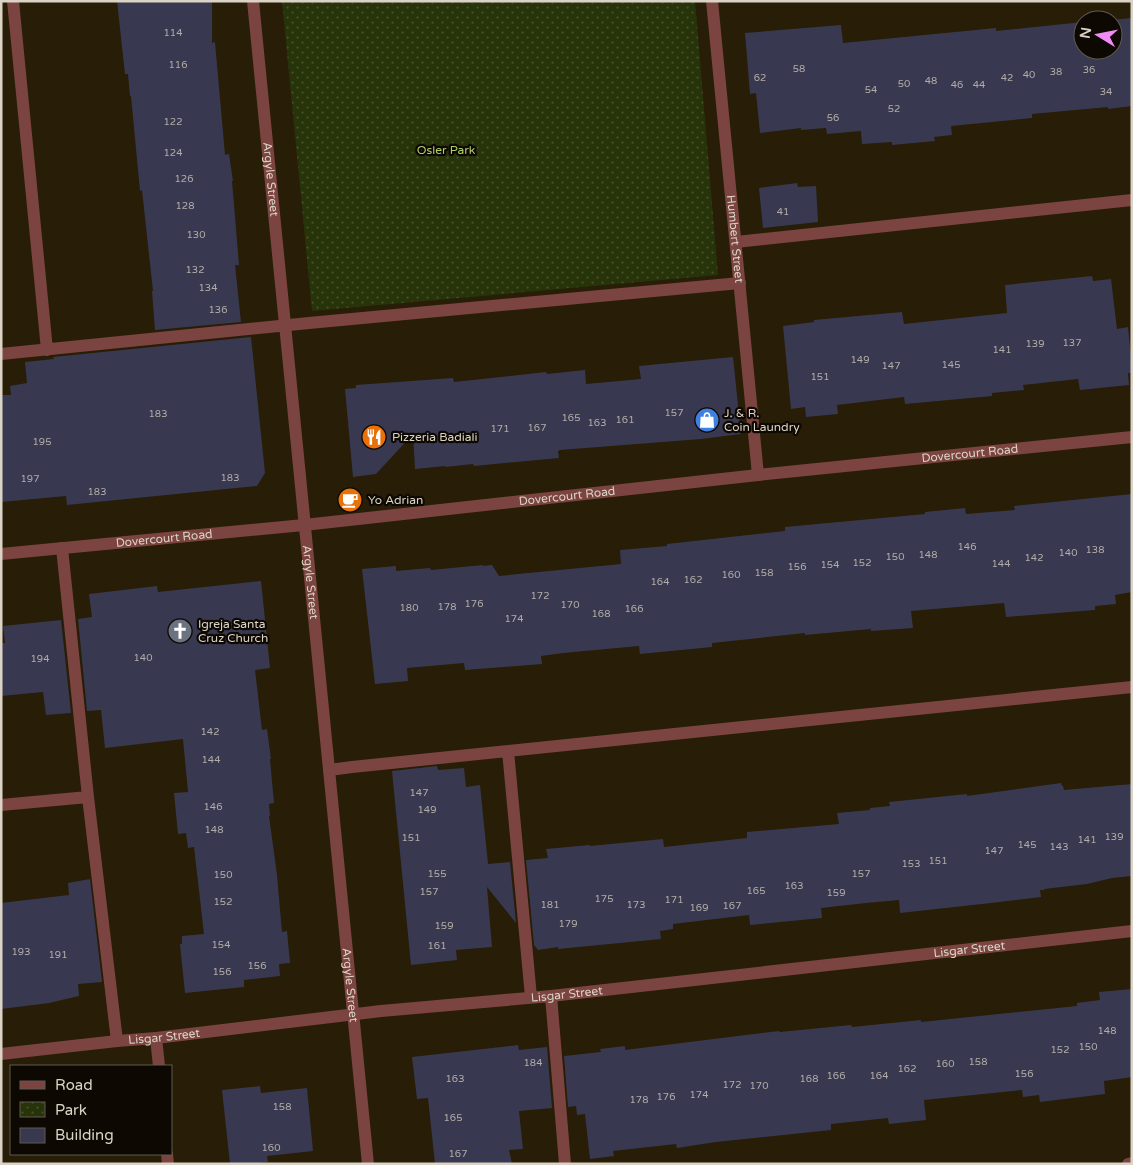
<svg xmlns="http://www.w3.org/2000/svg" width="1133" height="1165" font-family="'Varela Round',sans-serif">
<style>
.park{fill:url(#park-dots)}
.building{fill:#383950}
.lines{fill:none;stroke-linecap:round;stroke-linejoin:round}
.service{stroke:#7b4440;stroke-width:12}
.minor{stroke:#7b4440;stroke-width:12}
.labels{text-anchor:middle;stroke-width:4.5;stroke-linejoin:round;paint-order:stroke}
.number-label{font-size:10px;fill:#b2ada8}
.park-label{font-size:12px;fill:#aed166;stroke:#0d0802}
.street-label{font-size:12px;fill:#dbd4c6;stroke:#0d0802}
.poi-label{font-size:12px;fill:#dbd4c6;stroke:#0d0802;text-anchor:start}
</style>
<defs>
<pattern id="park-dots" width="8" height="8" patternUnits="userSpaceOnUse" patternTransform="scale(1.25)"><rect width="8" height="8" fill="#27340a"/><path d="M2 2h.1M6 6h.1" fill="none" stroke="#46502c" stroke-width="1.8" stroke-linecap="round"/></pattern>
</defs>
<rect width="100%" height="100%" fill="#281d06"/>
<path class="park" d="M282,1H472V3L491,1H695L718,275L312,311Z"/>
<path class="building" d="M117,1H212V43L215,42L225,155L229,154L233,181H232L239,265H235L241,322L155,330L152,291H153L142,190L140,191L131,96H130L128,74H125Z
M1132,18V106L1108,109V107L1032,114V118L951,126L952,135L934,137L935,141L892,145V142L862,144L861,131L827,134L826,128L801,130V128L760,133L756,93L750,94L745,33L841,25L843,43L996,28V31L1083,22V50H1113V20H1111Z
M797,183L798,187L816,186L818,222L763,228L759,188Z
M1092,276L1093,281L1111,279L1117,329L1128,327L1132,366V373H1128L1129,385L1080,390L1078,379L1023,385L1024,390L992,393V396L905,404L904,397L837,405L838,414L806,417L805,407L791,409L783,326L814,322V320L902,312L904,324L1007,313L1005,285Z
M251,337L265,473L257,486L67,505L66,496L1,502V395H11L10,386L27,383L25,362L54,359L53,357Z
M733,357L741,434L701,439L560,450L558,451L559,458L474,466L473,464L445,467V466L415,469L413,434L376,474L353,477L345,389L356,388V385L453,378L454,382L546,372L547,374L585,370L586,384L641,379L639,366Z
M1132,494V592L1115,595L1116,604L1095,606V610L1006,617L1004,603L911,611L913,628L871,631V629L805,635V633L712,643V647L640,654L639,646L563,653L541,656L542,664L465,670L464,663L407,668L408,681L375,684L362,569L396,566V571L430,568L431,570L483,565V566L492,565L499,576L621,564L620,550L667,546V544L785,531V527L925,514V512L965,508L966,514L1015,510L1014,506Z
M261,581L270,668L255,670L262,730L267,729L271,759H270L274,803L269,804L270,816H269L277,875L282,932L287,931L290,963L279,964L280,976L244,980V987L185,993L180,944H182V936L204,934L194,847L188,848L186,833L178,834L174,793L188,792L183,739L105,748L101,710L87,711L78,619L92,617L89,594L157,586L158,592Z
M61,620L71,713L46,715L43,692L1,696V643H5L3,626Z
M437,766L438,770L464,768L466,787L480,785L488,864L510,862L516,923L487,887L492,947L456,950L457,960L411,965L392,771Z
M1061,783L1062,786H1063L1064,790L1132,784V876L1112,878L1087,884L1044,889L1045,890H1040L1041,897L991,903L900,913L899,900L866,903L821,908L822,918L750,925L749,915L673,924V929L660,931L661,939L558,949V947L538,950L534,945L526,860L548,858L546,849L590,845V846L663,839L664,847L747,838V832L839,824L837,813L870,810V808L890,806L889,802L967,794V796Z
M90,879L102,982L78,984L79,996L49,1003L1,1009V903L69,895L68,883Z
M1132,989V1077L1104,1081L1105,1094L1040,1102L1039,1095L1023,1097L1022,1090L924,1100L926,1120L889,1124L888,1118L831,1124V1130L716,1142L677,1148L676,1144L613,1151L614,1156L590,1159L585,1114L577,1115L576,1106L568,1107L564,1056L601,1052L600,1049L625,1046V1050L779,1031L780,1032L851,1025L852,1027L921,1020V1022L1077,1006V1003L1100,1000L1099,992Z
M518,1045L519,1050L547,1047L552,1108L519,1111L523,1149L509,1150L512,1164H435L428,1098L417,1099L412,1057Z
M260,1086L261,1093L307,1088L313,1151L267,1156L268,1162L250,1164H230L222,1090Z"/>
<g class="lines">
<path class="service" d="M13,1L47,350
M736,242L1132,200
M1,354L309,323L740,283
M62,548L88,797L117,1041
M508,751L531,997
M329,770L352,767L1132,687
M1,805L88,797
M551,996L565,1164
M156,1038L159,1066
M167,1154L168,1164
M1128,1164L1132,1163"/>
<g class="minor">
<path id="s1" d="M253,1C292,389 329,776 368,1164"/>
<path id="s2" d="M712,1L758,475"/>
<path id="s3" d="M1,554L304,525L758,475L1132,437"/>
<path id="s4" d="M1,1054L117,1041L156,1038L381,1011L551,996L1132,931"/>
</g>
</g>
<defs>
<symbol id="shop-disc" viewBox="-11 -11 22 22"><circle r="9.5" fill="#3f7fe0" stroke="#0d0802"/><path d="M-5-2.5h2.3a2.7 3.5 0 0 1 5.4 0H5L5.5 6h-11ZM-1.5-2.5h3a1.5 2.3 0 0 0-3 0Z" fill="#fff"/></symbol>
<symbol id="restaurant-disc" viewBox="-11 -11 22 22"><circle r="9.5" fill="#e8710a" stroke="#0d0802"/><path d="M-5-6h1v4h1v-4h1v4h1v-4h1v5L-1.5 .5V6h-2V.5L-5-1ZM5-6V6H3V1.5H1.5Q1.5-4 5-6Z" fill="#fff"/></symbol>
<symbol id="cafe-disc" viewBox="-11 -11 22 22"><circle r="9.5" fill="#e8710a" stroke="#0d0802"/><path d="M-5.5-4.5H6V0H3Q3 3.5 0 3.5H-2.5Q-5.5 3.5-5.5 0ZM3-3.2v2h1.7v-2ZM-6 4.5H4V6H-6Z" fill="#fff"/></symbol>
<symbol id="church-disc" viewBox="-11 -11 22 22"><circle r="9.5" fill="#6b7280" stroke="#0d0802"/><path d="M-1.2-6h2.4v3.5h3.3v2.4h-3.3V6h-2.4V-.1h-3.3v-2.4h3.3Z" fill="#fff"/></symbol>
</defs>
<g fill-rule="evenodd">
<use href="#shop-disc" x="693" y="406" width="28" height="28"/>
<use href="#restaurant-disc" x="360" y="423" width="28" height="28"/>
<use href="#cafe-disc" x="336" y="486" width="28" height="28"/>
<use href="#church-disc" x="166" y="617" width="28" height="28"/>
</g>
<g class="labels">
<g class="number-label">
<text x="173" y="36">114</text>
<text x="178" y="68">116</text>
<text x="799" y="72">58</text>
<text x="1089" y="73">36</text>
<text x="1056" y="75">38</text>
<text x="1029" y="78">40</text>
<text x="760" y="81">62</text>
<text x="1007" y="81">42</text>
<text x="931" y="84">48</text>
<text x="904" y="87">50</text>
<text x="957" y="88">46</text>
<text x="979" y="88">44</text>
<text x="871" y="93">54</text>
<text x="1106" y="95">34</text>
<text x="894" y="112">52</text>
<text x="833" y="121">56</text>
<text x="173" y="125">122</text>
<text x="173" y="156">124</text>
<text x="184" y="182">126</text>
<text x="185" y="209">128</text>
<text x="783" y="215">41</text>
<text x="196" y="238">130</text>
<text x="195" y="273">132</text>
<text x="208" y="291">134</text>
<text x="218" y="313">136</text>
<text x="1072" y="346">137</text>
<text x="1035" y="347">139</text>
<text x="1002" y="353">141</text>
<text x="860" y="363">149</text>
<text x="951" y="368">145</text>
<text x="891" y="369">147</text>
<text x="820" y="380">151</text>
<text x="674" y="416">157</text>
<text x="158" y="417">183</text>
<text x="571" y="421">165</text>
<text x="625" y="423">161</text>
<text x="597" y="426">163</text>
<text x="537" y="431">167</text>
<text x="500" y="432">171</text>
<text x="42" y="445">195</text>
<text x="230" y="481">183</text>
<text x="30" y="482">197</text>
<text x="97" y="495">183</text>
<text x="967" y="550">146</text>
<text x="1095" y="553">138</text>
<text x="1068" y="556">140</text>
<text x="928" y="558">148</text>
<text x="895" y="560">150</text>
<text x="1034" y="561">142</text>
<text x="862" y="566">152</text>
<text x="1001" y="567">144</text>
<text x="830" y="568">154</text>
<text x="797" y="570">156</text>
<text x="764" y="576">158</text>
<text x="731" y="578">160</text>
<text x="693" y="583">162</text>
<text x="660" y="585">164</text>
<text x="540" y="599">172</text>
<text x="474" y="607">176</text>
<text x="570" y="608">170</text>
<text x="447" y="610">178</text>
<text x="409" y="611">180</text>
<text x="634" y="612">166</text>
<text x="601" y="617">168</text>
<text x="514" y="622">174</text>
<text x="143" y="661">140</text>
<text x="40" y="662">194</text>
<text x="210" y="735">142</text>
<text x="211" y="763">144</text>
<text x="419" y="796">147</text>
<text x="213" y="810">146</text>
<text x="427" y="813">149</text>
<text x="214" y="833">148</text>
<text x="1114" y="840">139</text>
<text x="411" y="841">151</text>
<text x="1087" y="843">141</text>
<text x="1027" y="848">145</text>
<text x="1059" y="850">143</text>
<text x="994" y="854">147</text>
<text x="938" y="864">151</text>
<text x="911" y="867">153</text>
<text x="437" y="877">155</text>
<text x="861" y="877">157</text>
<text x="223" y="878">150</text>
<text x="794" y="889">163</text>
<text x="756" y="894">165</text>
<text x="429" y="895">157</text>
<text x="836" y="896">159</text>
<text x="604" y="902">175</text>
<text x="674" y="903">171</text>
<text x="223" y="905">152</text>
<text x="550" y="908">181</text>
<text x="636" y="908">173</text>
<text x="732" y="909">167</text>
<text x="699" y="911">169</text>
<text x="568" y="927">179</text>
<text x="444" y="929">159</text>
<text x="221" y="948">154</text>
<text x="437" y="949">161</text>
<text x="21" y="955">193</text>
<text x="58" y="958">191</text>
<text x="257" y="969">156</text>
<text x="222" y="975">156</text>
<text x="1107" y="1034">148</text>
<text x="1088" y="1050">150</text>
<text x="1060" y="1053">152</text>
<text x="978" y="1065">158</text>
<text x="533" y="1066">184</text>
<text x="945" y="1067">160</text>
<text x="907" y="1072">162</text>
<text x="1024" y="1077">156</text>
<text x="836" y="1079">166</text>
<text x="879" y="1079">164</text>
<text x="455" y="1082">163</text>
<text x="809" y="1082">168</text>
<text x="732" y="1088">172</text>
<text x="759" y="1089">170</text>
<text x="699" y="1098">174</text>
<text x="666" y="1100">176</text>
<text x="639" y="1103">178</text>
<text x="282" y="1110">158</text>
<text x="453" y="1121">165</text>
<text x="271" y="1151">160</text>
<text x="458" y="1157">167</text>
</g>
<g class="park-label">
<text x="446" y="154">Osler Park</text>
</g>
<g class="street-label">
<text dy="4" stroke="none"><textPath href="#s1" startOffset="179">Argyle Street</textPath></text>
<text dy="4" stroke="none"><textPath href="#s2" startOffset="239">Humbert Street</textPath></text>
<text dy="4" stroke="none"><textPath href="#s3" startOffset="974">Dovercourt Road</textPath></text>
<text dy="4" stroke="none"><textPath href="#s3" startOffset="569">Dovercourt Road</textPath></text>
<text dy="4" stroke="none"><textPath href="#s3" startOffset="164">Dovercourt Road</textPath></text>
<text dy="4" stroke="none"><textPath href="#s1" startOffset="584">Argyle Street</textPath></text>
<text dy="4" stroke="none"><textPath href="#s4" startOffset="974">Lisgar Street</textPath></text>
<text dy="4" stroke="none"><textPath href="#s1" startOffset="989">Argyle Street</textPath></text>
<text dy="4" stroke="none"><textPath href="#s4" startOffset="569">Lisgar Street</textPath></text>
<text dy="4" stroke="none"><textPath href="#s4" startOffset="164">Lisgar Street</textPath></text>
</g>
<g class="poi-label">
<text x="724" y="417">J. &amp; R.<tspan x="724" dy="14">Coin Laundry</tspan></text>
<text x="392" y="441">Pizzeria Badiali</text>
<text x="368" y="504">Yo Adrian</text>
<text x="198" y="628">Igreja Santa<tspan x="198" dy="14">Cruz Church</tspan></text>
</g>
</g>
<rect width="1133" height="1165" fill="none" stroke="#dbd4c6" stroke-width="5"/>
<rect x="10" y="1065" width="162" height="90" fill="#0d0802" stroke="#5f5a50"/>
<rect x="20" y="1081" width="25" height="8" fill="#7b4440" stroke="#5f5a50"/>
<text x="55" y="1090" font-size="15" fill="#dbd4c6">Road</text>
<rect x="20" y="1102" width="25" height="15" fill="url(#park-dots)" stroke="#5f5a50"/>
<text x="55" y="1115" font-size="15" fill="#dbd4c6">Park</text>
<rect x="20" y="1128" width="25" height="15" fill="#383950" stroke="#5f5a50"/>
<text x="55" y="1140" font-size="15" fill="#dbd4c6">Building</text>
<g transform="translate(1098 35) rotate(280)"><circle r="24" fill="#0d0802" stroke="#5f5a50"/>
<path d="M0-4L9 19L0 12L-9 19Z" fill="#f18bf5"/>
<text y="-8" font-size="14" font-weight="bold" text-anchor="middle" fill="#dbd4c6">N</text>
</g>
</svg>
